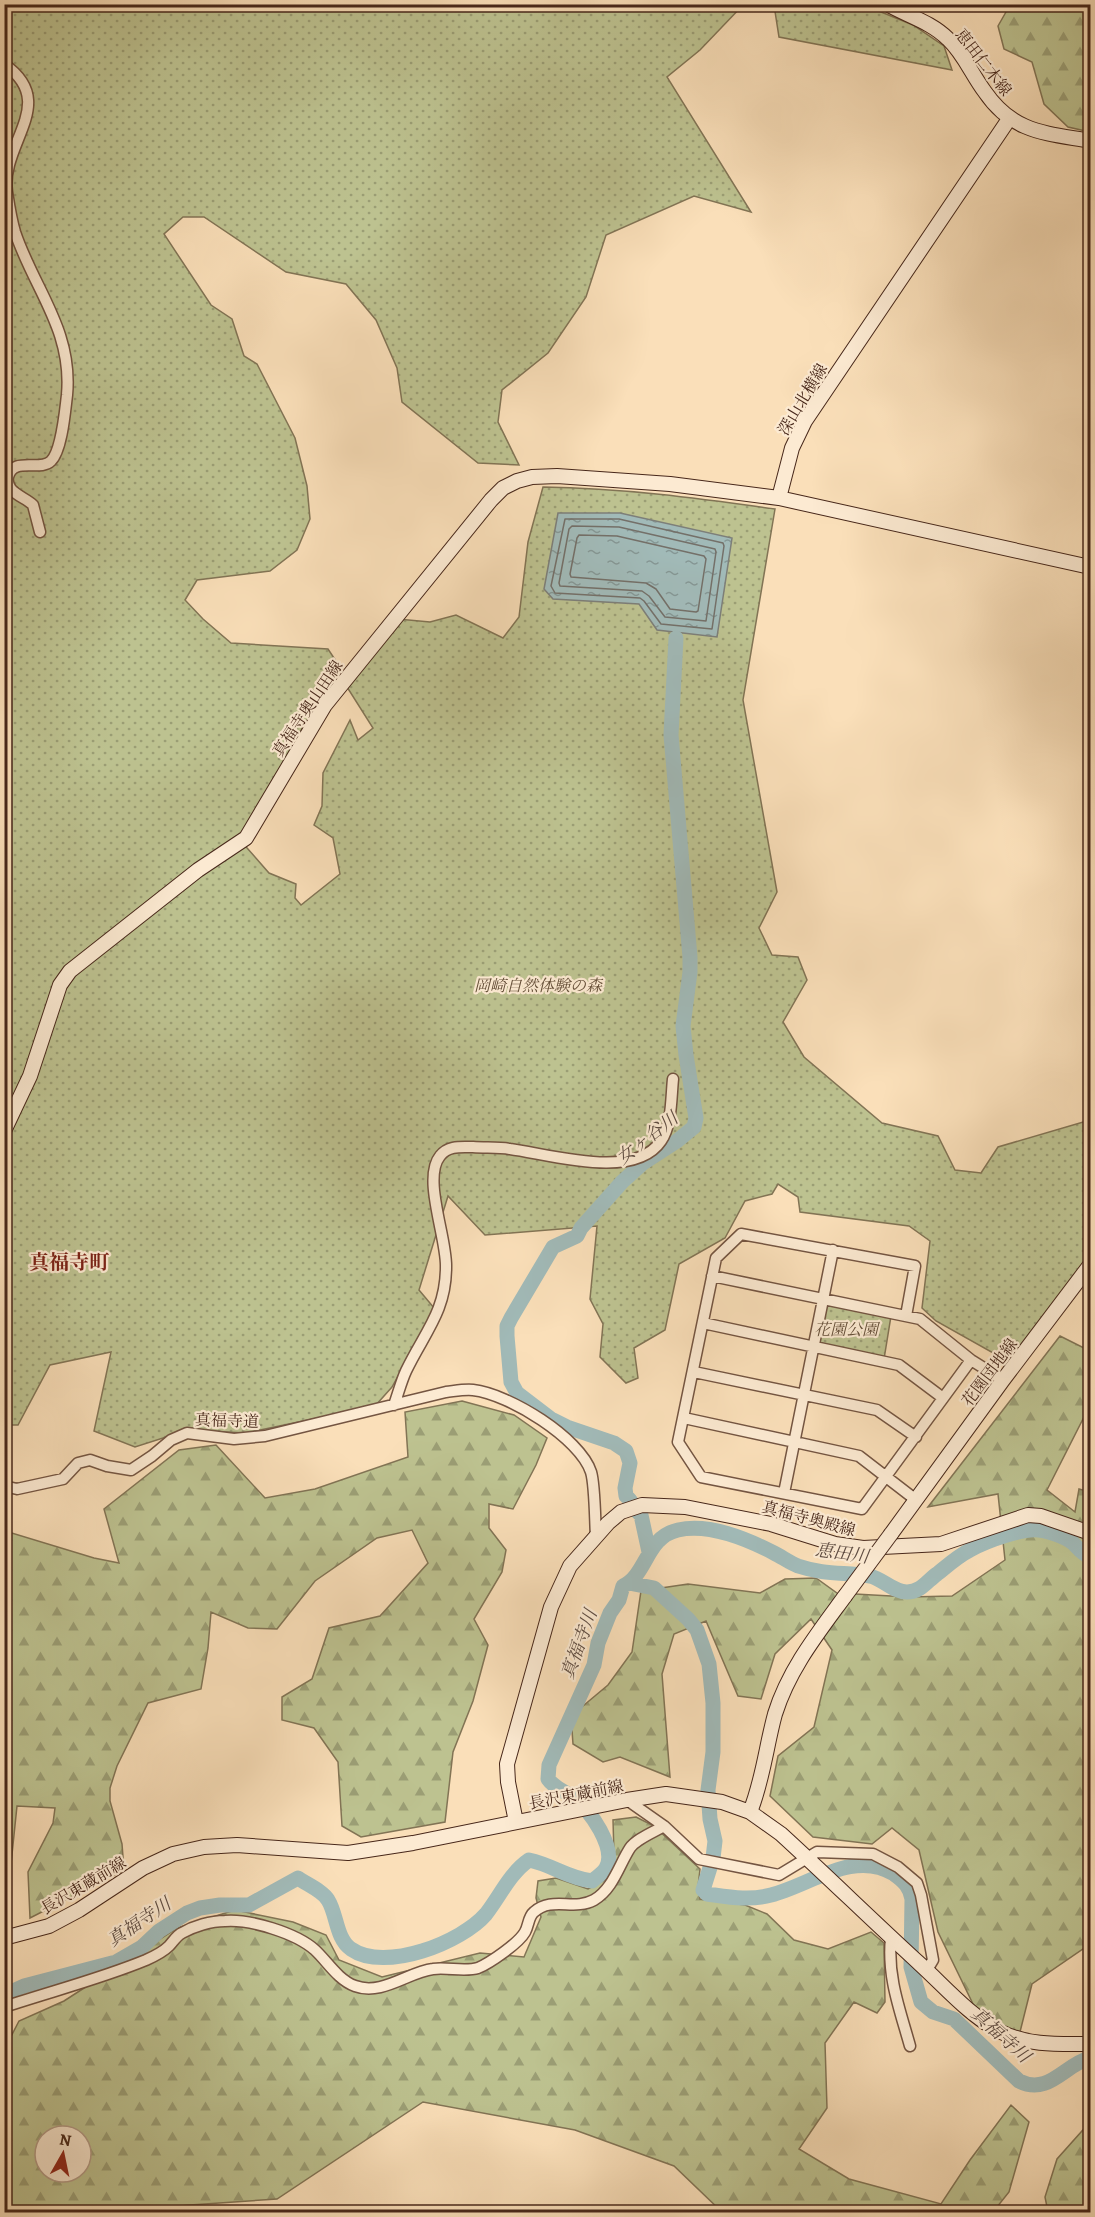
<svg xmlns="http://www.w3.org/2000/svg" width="1095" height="2217" font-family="Alegreya,'Noto Serif JP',serif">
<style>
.forest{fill:url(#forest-firs);stroke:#827455;stroke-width:1.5;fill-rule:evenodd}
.park{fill:url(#park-dots);stroke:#827455;stroke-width:1.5}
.water{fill:url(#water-ripples);stroke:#7d7f79;stroke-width:1.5}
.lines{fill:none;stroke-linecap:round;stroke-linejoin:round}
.shore{stroke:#747069;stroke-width:1.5}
.river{stroke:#a1bab8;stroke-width:15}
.street-casing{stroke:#745542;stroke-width:13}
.secondary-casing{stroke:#47271a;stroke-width:16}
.street{stroke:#fcead2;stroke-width:10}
.secondary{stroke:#fcead2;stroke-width:14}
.secondary-bridge-casing{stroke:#47271a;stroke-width:16;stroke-linecap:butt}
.secondary-bridge{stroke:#fcead2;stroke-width:14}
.labels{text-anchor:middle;stroke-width:4.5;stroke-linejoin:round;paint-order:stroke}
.street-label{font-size:16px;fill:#47271a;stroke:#fcead2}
.park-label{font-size:16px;font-style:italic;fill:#644e38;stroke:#fcead2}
.water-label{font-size:18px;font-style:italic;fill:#5e4c42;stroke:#fcead2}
.quarter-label{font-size:20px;font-weight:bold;fill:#7a1f14;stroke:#fcead2}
</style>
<defs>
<pattern id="forest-firs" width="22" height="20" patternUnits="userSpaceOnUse" patternTransform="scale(1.5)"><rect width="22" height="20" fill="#bdc290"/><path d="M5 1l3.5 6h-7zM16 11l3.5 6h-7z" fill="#9b9e75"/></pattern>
<pattern id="park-dots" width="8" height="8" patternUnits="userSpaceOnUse" patternTransform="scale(1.5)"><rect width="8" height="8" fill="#bdc290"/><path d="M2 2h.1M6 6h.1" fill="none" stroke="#9b9e75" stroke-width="1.8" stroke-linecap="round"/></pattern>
<pattern id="water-ripples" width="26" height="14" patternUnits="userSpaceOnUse" patternTransform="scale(1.5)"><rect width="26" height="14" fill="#a1bab8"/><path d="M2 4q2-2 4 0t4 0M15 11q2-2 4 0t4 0" fill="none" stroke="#859795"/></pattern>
</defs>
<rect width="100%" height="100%" fill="#fadfb9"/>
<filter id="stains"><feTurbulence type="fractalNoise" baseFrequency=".00333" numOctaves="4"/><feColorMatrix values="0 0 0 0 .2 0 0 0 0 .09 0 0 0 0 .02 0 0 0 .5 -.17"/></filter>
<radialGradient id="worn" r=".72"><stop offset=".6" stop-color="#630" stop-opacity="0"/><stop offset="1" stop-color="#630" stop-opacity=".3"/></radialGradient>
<path class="forest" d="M1010,5H1090V132L1068,127L1044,104L1032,62L1004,49L998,26Z
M1060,1336L1090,1351V1405L1047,1490L1075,1512L1079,1489L1090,1492V1944L1032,1984L1018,2040L974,2006L938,1932L919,1850L892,1828L872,1844L813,1837L770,1796L778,1756L814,1727L832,1650L811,1619L775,1654L761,1699L738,1696L706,1621L674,1634L662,1674L670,1777L620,1757L603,1762L573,1744L571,1716L608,1685L632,1652L641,1591L688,1584L760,1593L785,1579L816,1578L837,1593L909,1597L952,1596L1005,1560L998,1494L928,1507Z
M462,1401L514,1415L547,1438L536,1465L513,1509L489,1504V1528L506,1550L502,1572L474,1619L488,1645L473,1701L453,1752L445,1822L361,1837L342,1826L338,1762L314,1728L282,1720V1697L312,1679L329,1628L380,1616L428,1563L412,1530L377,1538L315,1581L277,1629L248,1628L211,1612L208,1648L201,1689L148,1703L117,1766L110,1788V1801L122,1844L124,1870L30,1918L28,1872L53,1823L55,1808L17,1806L11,1864L5,1873V1499H8L5,1531L94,1558L119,1563L104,1509L179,1450L216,1445L265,1498L315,1489L408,1457L405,1412Z
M636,1817L654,1826L700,1869L698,1887L700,1899L745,1905L767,1914L794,1940L828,1949L871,1932L884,1943L885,2002L877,2013L854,2002L825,2043L827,2108L799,2149L849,2179L941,2204L970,2160L1011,2105L1029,2122L1009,2192L993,2212H722L674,2166L575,2130L423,2102L277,2199L117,2210L114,2212H5L4,2050L19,2021L64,2001L177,1928L235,1910L293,1922L326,1935L339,1960L382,1977L480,1953L524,1957L541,1917L536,1898L538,1881L556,1878L588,1889L607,1879L614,1855L613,1820ZM45,2136H81V2172H45Z
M1090,2122V2212H1048L1045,2197L1057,2159Z"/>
<path class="park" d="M5,5H743L700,50L667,77L751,212L694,196L606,235L586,297L548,353L502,390L498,422L519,465L478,463L402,402L397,368L376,320L346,284L286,272L204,217H183L164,234L211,305L232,319L244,356L257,364L295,438L307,486L310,519L297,550L270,571L197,580L185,600L203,619L231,643L328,649L338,664L240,840L269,873L296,884L295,898L301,905L340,874L333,838L314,825L322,806L323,773L350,720L358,740L373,728L347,687L398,619L430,622L456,615L503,638L519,617L528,542L543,487C621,488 697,498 775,509L743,700L777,892L759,928L772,955L798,957L807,980L783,1022L804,1057L882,1123L938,1136L955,1170L981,1173L998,1147L1090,1120V1257L1011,1363L936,1321L922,1308L930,1241L909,1226L800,1212L798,1197L778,1184L772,1194L745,1201L725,1238L679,1264L665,1330L634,1348L638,1378L626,1383L600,1357L603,1324L590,1299L597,1226L485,1235L448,1196L419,1290L435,1309L392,1387L375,1406L246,1433L188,1430L135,1447L94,1431L111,1352L50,1365L18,1425H5Z
M774,5H864L913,25L944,46L952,70L779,37Z
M826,1302L891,1316L884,1359L818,1346Z"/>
<path class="water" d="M558,513H620L732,538L717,637L657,630L639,604L553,599L544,589Z"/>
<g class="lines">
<path class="shore" d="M565,519H619L723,543L724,546L712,629L661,624L644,601L640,598L555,593L551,586Z
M572,526L619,527L715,549L716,552L706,621L665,617L649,596L642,591L560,586L559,583L569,529Z
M579,535L617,536L704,556L706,559L698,611L696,612L670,609L656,589L646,583L571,577L570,574L577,538Z"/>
<path class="river" d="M649,1552L641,1515C634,1510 633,1501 626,1496L625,1488L630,1463L626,1451L614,1443L567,1427L551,1419L517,1393L511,1382L507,1336V1326L511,1318L553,1247L577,1236L581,1228L622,1182L643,1163L677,1141L694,1127L696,1118L686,1055L683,1026L690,972V957L671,735L676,638
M629,1583L654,1588L688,1619L697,1630L709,1664L713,1703V1752L708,1790L710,1819L715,1841L713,1858L703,1890L707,1894C729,1897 749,1901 771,1895C810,1885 854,1849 894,1874C904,1881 910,1887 912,1899L911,1967L921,2002L933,2012L954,2019L1019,2081C1049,2096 1065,2064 1090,2058
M4,1995L24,1986L116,1962L142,1947L159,1931L187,1913L200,1908L220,1905H249L298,1878C306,1884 323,1891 328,1900C337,1914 336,1939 351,1949C385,1973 462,1942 486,1914C500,1896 510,1873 529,1860C553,1865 567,1878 592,1881C596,1878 603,1873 606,1868C617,1849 590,1809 574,1798C565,1791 555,1789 548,1779L549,1765L594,1665L598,1643L610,1613L619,1600L623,1586C647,1575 646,1537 678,1530C710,1523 747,1539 774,1553C782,1557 790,1563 798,1566C825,1575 844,1572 870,1576C883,1579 893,1592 907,1592C921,1592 927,1581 937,1574C947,1566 958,1556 970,1550C986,1541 1022,1528 1039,1530C1049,1531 1066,1537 1073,1543C1079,1549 1082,1554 1090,1557"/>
<defs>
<path id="street" d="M4,64C60,103 0,143 7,192C9,205 11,219 15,232C34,289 73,330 67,395C65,411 62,450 51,461C40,472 13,456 8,477C7,482 8,485 11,489C17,496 27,499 33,505L40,532
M712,1276L920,1319L971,1360L1003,1380
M906,1316L915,1266L741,1234L716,1258L678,1442L701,1477L862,1509L971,1360
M703,1323L899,1365L943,1398
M694,1372L877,1410L916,1437
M394,1405C398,1394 401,1382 406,1371C424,1333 446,1312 446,1267C447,1238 422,1178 440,1156C448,1145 462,1147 473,1147C485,1148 498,1147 510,1149C549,1154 634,1181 661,1141C672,1125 671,1098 673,1079
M684,1418L859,1456L916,1500
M4,1486L17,1489L63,1479L78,1463L90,1460L107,1466L131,1470L152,1456L171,1440L187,1433L234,1439L265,1436L446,1392C455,1391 465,1389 473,1390C509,1394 580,1438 591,1472C595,1485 595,1521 596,1537
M784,1493L833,1250
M627,1800L664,1826L699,1859L779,1875L817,1852L873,1854L898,1867L917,1883L921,1895L933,1960L927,1970
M891,1938C887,1977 900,2010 910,2046
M4,2007C52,1991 100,1979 146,1960C155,1956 163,1952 169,1946C173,1942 177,1935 182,1933C194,1926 211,1921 225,1921C250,1919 296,1933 315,1950C327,1961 338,1980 355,1986C382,1996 408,1972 433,1969C447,1967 465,1972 478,1968C490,1963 519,1943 525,1932C529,1925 528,1917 534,1912C552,1896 574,1911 594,1900C613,1889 619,1865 630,1848C636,1839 654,1832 664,1826"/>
<path id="secondary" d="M887,4C908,16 931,22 948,39C964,54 972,75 985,92C1013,133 1046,133 1090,141
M779,498L792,448L805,421L1009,119
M4,1131L30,1076L60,985L70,971L198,870L246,838L325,705L491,500L503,488L517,481L532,477L557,476L670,484L779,498L1090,567
M891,1534L1003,1380L1090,1265
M750,1812C763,1780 766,1747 775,1714C789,1669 818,1633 845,1596
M516,1822L508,1782L507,1764L551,1607L570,1566L608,1523L621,1512L642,1505L685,1507L771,1524L835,1544L863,1548L941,1544L1028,1515L1041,1516L1090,1533
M4,1938L49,1926L79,1910L143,1868L173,1854L204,1847L237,1845L348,1853L413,1843L627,1800L666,1794L722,1802L750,1812L781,1834C828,1877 874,1922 921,1965C946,1988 970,2016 1001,2032C1029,2046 1060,2044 1090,2044"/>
</defs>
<use href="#street" class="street-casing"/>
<use href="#secondary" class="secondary-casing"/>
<use href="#street" class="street"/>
<use href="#secondary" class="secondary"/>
<defs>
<path id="secondary-bridge" d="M845,1596L891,1534"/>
</defs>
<use href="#secondary-bridge" class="secondary-bridge-casing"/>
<use href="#secondary-bridge" class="secondary-bridge"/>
</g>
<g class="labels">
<g class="street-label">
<text transform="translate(984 62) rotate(52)" y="6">恵田仁木線</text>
<text transform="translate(802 399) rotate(-59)" y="6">深山北横線</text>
<text transform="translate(307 708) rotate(-56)" y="6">真福寺奥山田線</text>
<text transform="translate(989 1372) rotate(-53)" y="6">花園団地線</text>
<text transform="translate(227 1420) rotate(2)" y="6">真福寺道</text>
<text transform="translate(809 1518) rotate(15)" y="6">真福寺奥殿線</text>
<text transform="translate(576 1794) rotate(-11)" y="6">長沢東蔵前線</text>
<text transform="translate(83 1885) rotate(-31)" y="6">長沢東蔵前線</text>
</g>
<g class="park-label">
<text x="538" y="991">岡崎自然体験の森</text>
<text x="846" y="1335">花園公園</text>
</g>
<g class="water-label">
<text transform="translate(647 1138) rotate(-38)" y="6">女ヶ谷川</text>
<text transform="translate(842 1553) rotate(8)" y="6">恵田川</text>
<text transform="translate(579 1644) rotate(-70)" y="6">真福寺川</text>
<text transform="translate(139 1922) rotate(-34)" y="6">真福寺川</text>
<text transform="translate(1001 2035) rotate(42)" y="6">真福寺川</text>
</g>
<g class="quarter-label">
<text x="69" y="1269">真福寺町</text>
</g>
</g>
<rect width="1095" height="2217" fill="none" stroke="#fadfb9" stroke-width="24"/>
<rect x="6" y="6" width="1083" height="2205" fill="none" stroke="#47271a" stroke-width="3"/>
<rect x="12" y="12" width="1071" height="2193" fill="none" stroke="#47271a" stroke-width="1.5"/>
<g transform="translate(63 2154) rotate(9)"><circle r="28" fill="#fcead2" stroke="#b49c88" stroke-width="1.5"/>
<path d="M0-4.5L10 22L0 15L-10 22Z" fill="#8f2418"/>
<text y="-9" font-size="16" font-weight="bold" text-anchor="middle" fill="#47271a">N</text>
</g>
<rect width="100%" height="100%" filter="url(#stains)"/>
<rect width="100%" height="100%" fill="url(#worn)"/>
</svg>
